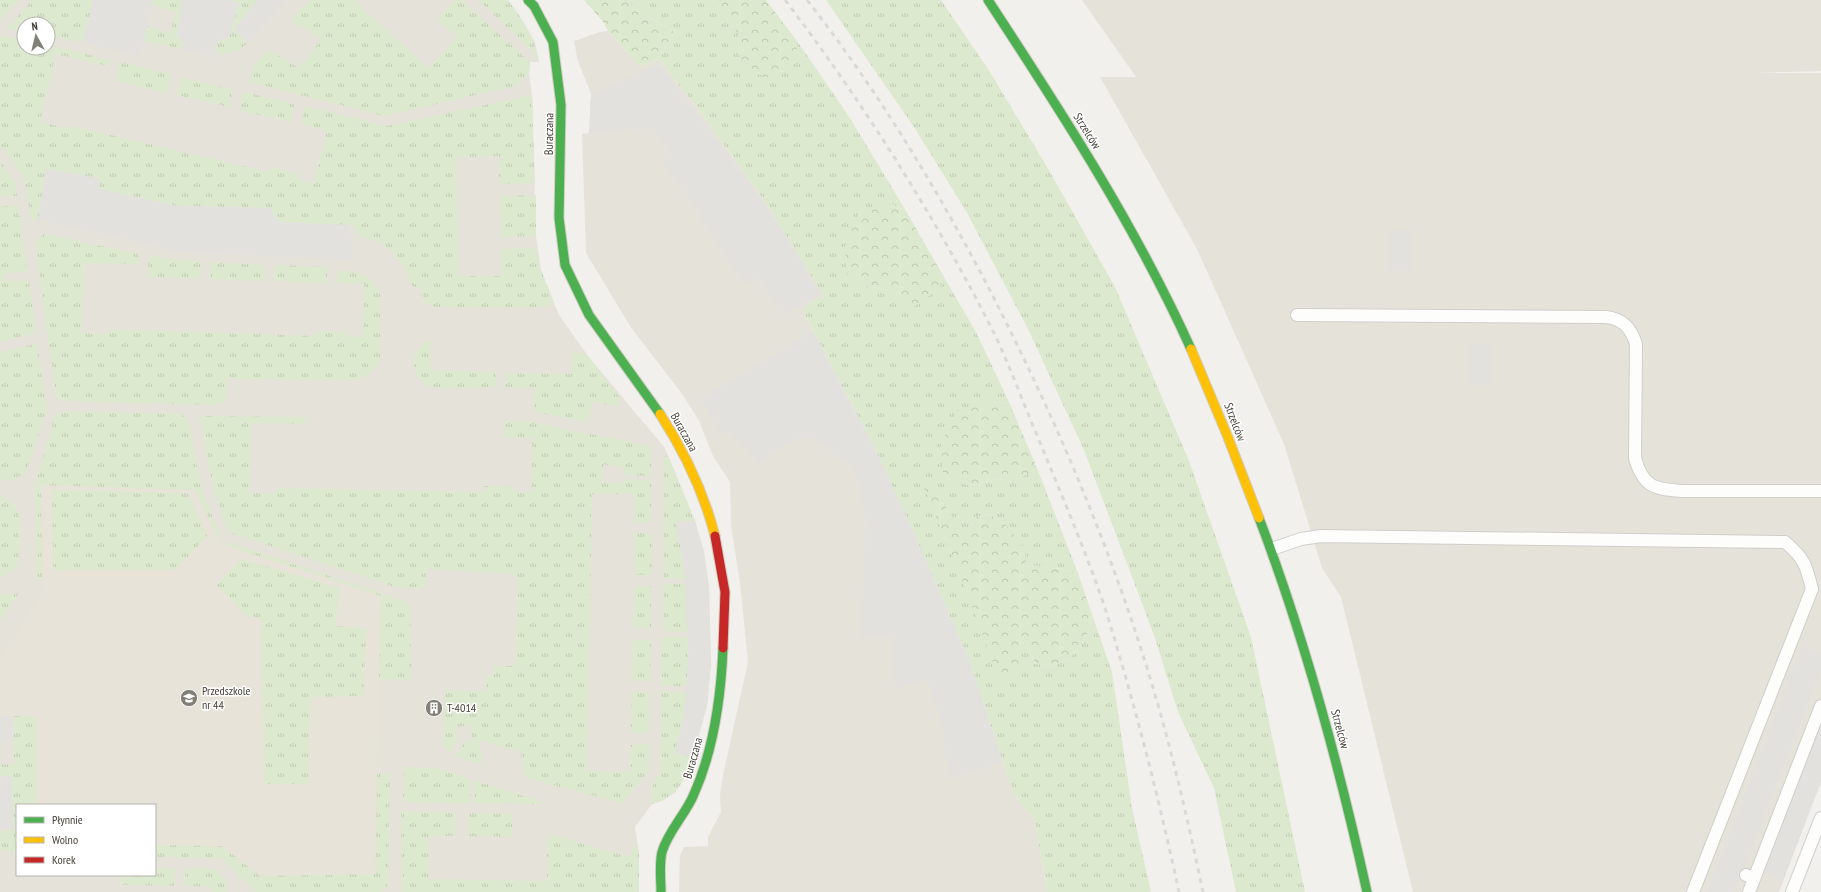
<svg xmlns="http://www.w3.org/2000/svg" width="1821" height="892" font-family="'PT Sans Narrow',sans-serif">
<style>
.residential{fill:#e5e2da;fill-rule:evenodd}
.education{fill:#e7e3d8}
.grass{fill:url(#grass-tufts)}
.forest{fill:url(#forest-crowns)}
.parking{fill:#e3e1dd}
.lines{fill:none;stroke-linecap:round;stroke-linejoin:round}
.lane-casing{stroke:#cfceca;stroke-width:14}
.fast-casing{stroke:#d0cdc3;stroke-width:11}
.slow-casing{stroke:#d0cdc3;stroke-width:11}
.jam-casing{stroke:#d0cdc3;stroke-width:11}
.lane{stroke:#fdfdfc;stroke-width:12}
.fast{stroke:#4caf50;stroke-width:9}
.slow{stroke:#ffc107;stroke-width:9}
.jam{stroke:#c62828;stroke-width:9}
.rail{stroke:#d9d9d8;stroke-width:3;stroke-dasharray:5 5;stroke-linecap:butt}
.labels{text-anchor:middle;stroke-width:3;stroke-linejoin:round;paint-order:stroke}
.street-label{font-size:12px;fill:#474238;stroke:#fff}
.poi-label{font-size:12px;fill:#474238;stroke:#fff;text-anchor:start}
</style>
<defs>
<pattern id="grass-tufts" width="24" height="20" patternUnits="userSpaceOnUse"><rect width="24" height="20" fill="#dde9ce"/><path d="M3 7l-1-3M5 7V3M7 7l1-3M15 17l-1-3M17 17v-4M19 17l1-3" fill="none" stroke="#bfc9b2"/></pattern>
<pattern id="forest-crowns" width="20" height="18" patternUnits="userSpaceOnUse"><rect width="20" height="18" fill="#dde9ce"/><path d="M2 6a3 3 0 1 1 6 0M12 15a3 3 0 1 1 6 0" fill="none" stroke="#bfc9b2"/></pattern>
</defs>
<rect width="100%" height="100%" fill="#f1f0ec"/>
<path class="residential" d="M0,0H508L522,20L535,42L539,62H530L529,73L532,95L536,236L541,270L559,315L588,356L665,448L695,521L704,552L709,587L711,664L707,706L689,770L675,793L662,801L652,804L635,827L639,853V892H0ZM24,24H48V48H24ZM17,805H155V875H17Z
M1082,0H1821V71L1757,73H1821V782L1779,892H1413L1341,597L1322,568L1284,444L1197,249L1100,77H1136Z
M608,31L640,67L659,59L701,113L766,203L824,295L802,309L878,455L969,660L1014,795L1035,821L1047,892H679L680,855L684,847L708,846V837L721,812L720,795L723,775L748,662L740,583L731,525L730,482L713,456L699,421L685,398L630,326L586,253L582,134L589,133L591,94L578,61L574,41L600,32Z"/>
<path class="education" d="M41,485L195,490L220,543L381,596L375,874L260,876L222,846L155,845V805H36V716H0V658L43,593Z"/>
<path class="grass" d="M0,0H19L0,21Z
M32,0H94L82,42L48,36V24H24V32L7,29Z
M153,0H183L177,35L184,43L182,49L144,41L147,26L170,33L176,12L152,5Z
M228,0H258L234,29L248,43L240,49L220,55L215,49L219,40L229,38L239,3Z
M309,0H354L428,68L457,37L437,19L455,0H461L530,62L529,73L515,86L384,116L249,82L256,61L269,50L299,68L321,39L291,20Z
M478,0H508C524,22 533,34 539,62L531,50Z
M627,0H712L738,33L740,60L795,59L797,41L850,118L906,211L892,204L862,285L890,291L913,306L940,288L941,272L976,332L1009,402L986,403L969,486L996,479L1011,481L1033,472L1035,463L1078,573C1062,570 1042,563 1026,567L1005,524L989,514L975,517L970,528L966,532C952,521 945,509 939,492L925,489L956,564L1019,642L1026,640L1035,663L1048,667L1069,659L1084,641L1091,623L1092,614L1112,672L1132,808L1151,892H1047L1035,821L1014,795L969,660L878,455L802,309L823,295L766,203L701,113L659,59L674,32L635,9Z
M826,0H941L990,72L1050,172L1115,287L1189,461L1251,637L1305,892H1236L1214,788L1178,712L1154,635L1084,450L1028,329L966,211L914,127Z
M1,36L24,40V48H48V45L110,60L109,66L56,54L40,122L67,128L68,125L268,172L270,167L300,174L299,180L314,184L327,131L301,124L305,106L387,126L532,95L535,183L499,184V156L456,157L458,276H501V249L535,248L541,270L553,300L550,305L545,307H435L425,303L420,287H413C404,264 389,239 361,238L351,225L278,222L270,208L178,206L99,189V178L47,170L38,220H31L24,178L0,145V37Z
M120,62L171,74L167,93L116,81Z
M182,77L233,90L229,107L177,95Z
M243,92L295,104L291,122L239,110Z
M0,161L15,181L17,196H0Z
M536,195V236L501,237L500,196Z
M18,205L27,272L5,274V281H29L36,333L0,342V207Z
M44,234L139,254L138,264L84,263L81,333L109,334V329L315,336L316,331L347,332V337H363L364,284L337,283L338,270L360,273L371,279L380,294V360C375,371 368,375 356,380L227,379L226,401L215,405L63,401L56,396L35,242Z
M149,256L200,262V279L147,277Z
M211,262L264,265V281L210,279Z
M275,265L327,267V283L274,281Z
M431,341L430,370L496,372V387C479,387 441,391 427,385C421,382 417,377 415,371C411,360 416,352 423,343Z
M37,344L47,409L27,470C19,478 11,482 0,480V352Z
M573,353H582L588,356L620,398L618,406L592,402L588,422L534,412V388H505L506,373L572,374Z
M64,411L180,414L188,419L202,490L220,536L217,537L195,490L41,485L42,580H37L35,486L55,415Z
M200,416L305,417V424L251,423L249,493H277V488L484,492V486L514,487L515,492H531L532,438H505L504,421L530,422L647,445L652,452L651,476L623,475V466L603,465L602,482L623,483L624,479L652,481L651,522H635V494H592L587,771L630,772L631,745L649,744V770L622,803L526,778L521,752L480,740L482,765L455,756L466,741L472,740L470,725L456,727L457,742L449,753L445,747L443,740L446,690L486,692V675H494V666H515L518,583L513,574L426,569L425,589L398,588L231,533L226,527L212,484Z
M666,455L670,460L695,521L676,522L686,579L664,578V457Z
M52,490L188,493L207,536L176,570H53Z
M0,496C8,498 18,507 19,515C20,520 19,561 17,565C14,571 7,576 0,576Z
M634,533H653L652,575H634Z
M228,542L407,602L410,606L411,680L379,679L381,596L225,545Z
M242,559L340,588L335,626L366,628L364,696L311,697L309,784H264L261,619L245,615L216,585Z
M663,583L686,584L688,632L663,631Z
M634,586H651V628H633Z
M19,593L0,621V594Z
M662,637H688L687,686H661Z
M633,640H651L650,681H632Z
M661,691L687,692L684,718L675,753L692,758C685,782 676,797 652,804L653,784L660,772Z
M632,692H649V733H631Z
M14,716H36V805H17V852L0,849V831L13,830L12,776H0V764L14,765Z
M404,767L437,768L471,779L470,803L403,802Z
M377,774H390L388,885L381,892H256L221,858L155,857V845L222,846L260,876L375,874Z
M474,780L548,804L474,803Z
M401,811L455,813V836H429V879L547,881V838L552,835L630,857L634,843L639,853V892H402Z
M468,813L512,814V837L468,836Z
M155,868H174L175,886L122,885L121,875H155Z
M185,868L217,869L226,880V892H212V887L185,886Z"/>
<path class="forest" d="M584,0H627L635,9L674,32L659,59L640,67L608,31L604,23Z
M712,0H766L797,41L796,59L774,79L747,71L740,60L738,33Z
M892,204L906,211L941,272L940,288L913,307L890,291L862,285L847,274L845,246L859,213Z
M1009,402L1035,463L1033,472L1011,481L996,479L969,486L943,473L941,444L957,410L986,403Z
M924,488L934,489L940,492C945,508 952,521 966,532L970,528L975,517L989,514L1005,524L1025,548L1026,567C1043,563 1062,570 1078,573L1092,614L1091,623L1084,641L1069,659L1048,667L1035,663L1026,640L1019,642L1022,666L1012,679L1001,684L956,564Z"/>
<path class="parking" d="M94,0H153L140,56L82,42Z
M183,0H228L239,3L229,38L219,40L215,49V58L182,49L184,43L177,35Z
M258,0H288L248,43L234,29Z
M659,64L765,204L820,293L783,317L758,278L744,285L710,234L694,205L663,165L667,148L652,127L589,134L591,94Z
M46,169L99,178V189L178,206L270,208L278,222L351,225L352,260L181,252L38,220Z
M1390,230H1413L1412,271H1390Z
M813,331L878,455L918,542L969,660L1003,762L952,779L945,754L944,730L927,679L895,690L892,637H861L866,519L854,468L813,438L794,439L759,464L728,430L721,434L700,399Z
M1470,344H1492V385H1469Z
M695,521L704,552L709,587L711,664L707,706L692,758L675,753L684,718L689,648L686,614V581L676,522Z
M1802,645L1821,652V670L1735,892H1707Z
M0,717L13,718V740H0Z
M1821,720V782L1783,880L1762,872Z
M0,777H11L13,829H0Z"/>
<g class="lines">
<defs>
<path id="lane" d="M1297,315L1606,317C1623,319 1631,328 1636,344L1635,458C1643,487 1654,489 1682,491H1821
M1272,549L1301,539L1321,536L1785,542C1805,559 1806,565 1812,589L1693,892
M1746,875L1754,879L1749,892
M1754,879L1821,706
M1792,892L1821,818"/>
<path id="fast" d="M528,0L534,6L553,42L561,105L559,218L565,265L589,315L660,414
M988,0C1062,113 1135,225 1191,349
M1259,518C1305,639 1339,765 1367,892
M661,892C661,880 659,864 662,852C668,831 686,814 694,794C714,749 721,697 723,648"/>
<path id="slow" d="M1191,349L1227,435L1259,518
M660,414C684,451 704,493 715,536"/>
<path id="jam" d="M715,536L725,592L723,648"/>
</defs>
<use href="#lane" class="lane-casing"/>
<use href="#fast" class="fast-casing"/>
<use href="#slow" class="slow-casing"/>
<use href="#jam" class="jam-casing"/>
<use href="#lane" class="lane"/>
<use href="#fast" class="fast"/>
<use href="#slow" class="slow"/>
<use href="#jam" class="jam"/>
<path class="rail" d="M785,0C863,102 937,220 995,335C1011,369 1024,405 1039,440C1061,494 1085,549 1104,605C1134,700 1158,795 1179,892
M807,0C875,87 933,182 984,279C1051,408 1109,542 1151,681C1172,750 1188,821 1203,892"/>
</g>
<defs>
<symbol id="school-disc" viewBox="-11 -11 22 22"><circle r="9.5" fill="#827f77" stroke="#fff"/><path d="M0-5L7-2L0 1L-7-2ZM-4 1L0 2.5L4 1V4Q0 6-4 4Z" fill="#fff"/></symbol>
<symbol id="building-disc" viewBox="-11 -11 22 22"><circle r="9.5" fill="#827f77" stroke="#fff"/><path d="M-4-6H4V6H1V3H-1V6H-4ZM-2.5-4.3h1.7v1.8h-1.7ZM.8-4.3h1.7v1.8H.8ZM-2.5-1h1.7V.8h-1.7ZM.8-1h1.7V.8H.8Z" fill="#fff"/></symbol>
</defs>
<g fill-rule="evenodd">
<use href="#school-disc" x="179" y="688" width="20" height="20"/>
<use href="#building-disc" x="424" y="698" width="20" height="20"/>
</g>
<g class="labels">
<g class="street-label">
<text transform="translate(1087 131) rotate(58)" y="4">Strzelców</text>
<text transform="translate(549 134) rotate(-89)" y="4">Buraczana</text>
<text transform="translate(1235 422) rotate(69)" y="4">Strzelców</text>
<text transform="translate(684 432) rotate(61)" y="4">Buraczana</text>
<text transform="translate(1340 729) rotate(75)" y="4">Strzelców</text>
<text transform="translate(693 758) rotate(-74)" y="4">Buraczana</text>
</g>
<g class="poi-label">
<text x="202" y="695">Przedszkole<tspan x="202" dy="14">nr 44</tspan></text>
<text x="447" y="712">T-4014</text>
</g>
</g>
<rect x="16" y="804" width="140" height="72" fill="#ffffff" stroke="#b5b3af"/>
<rect x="24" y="817" width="20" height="6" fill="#4caf50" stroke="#b5b3af"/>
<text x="52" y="824" font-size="12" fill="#474238">Płynnie</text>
<rect x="24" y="837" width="20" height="6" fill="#ffc107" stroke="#b5b3af"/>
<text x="52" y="844" font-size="12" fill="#474238">Wolno</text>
<rect x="24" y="857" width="20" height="6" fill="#c62828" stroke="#b5b3af"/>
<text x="52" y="864" font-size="12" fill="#474238">Korek</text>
<g transform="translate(36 36) rotate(352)"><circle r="19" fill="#ffffff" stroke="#b5b3af"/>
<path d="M0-3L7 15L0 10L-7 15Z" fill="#827f77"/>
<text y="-6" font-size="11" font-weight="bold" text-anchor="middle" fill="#474238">N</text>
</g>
</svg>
